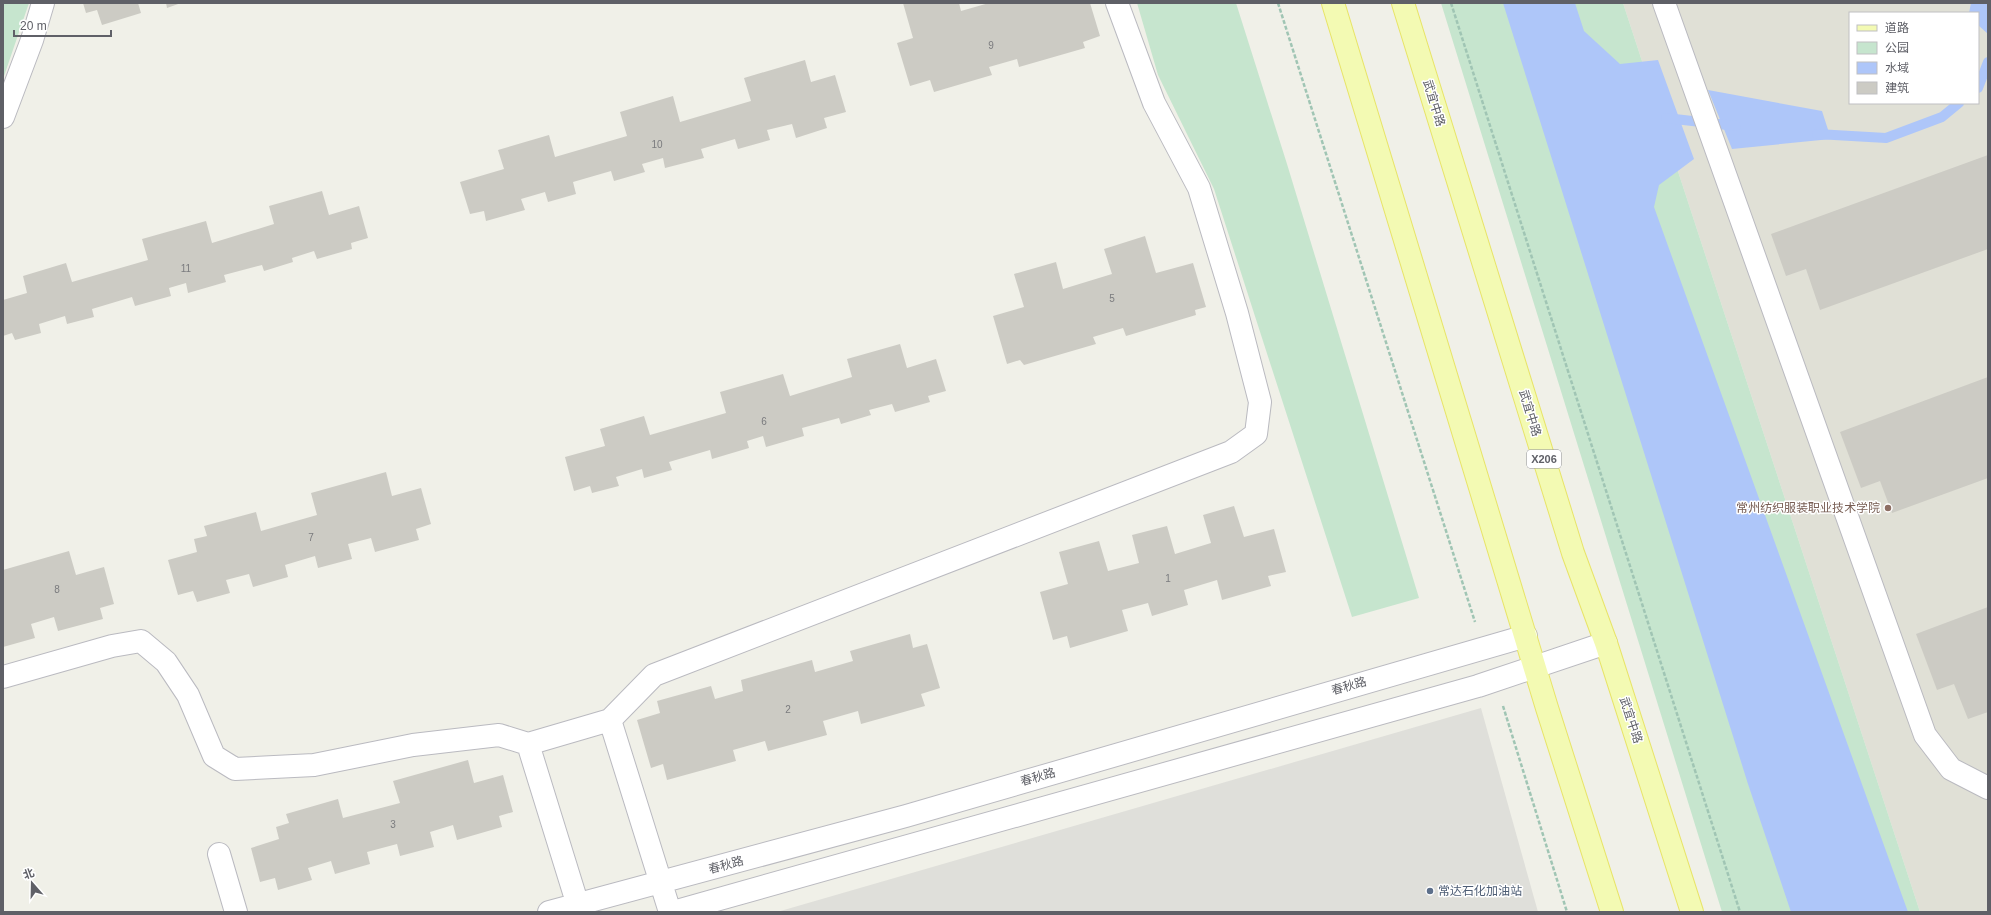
<svg xmlns="http://www.w3.org/2000/svg" width="1991" height="915" font-family="Helvetica,'Noto Sans SC',sans-serif">
<style>
.industrial{fill:#dfdfda}
.education{fill:#e0e0d6;fill-rule:evenodd}
.green{fill:#c6e5ce}
.water{fill:#aec6f9}
.lines{fill:none;stroke-linecap:round;stroke-linejoin:round}
.stream{stroke:#aec6f9;stroke-width:10}
.building{fill:#cccbc4}
.minor-casing{stroke:#babac0;stroke-width:24}
.major-casing{stroke:#e8e468;stroke-width:24}
.path{stroke:#a0c5b4;stroke-width:2.5;stroke-dasharray:4 2;stroke-linecap:butt}
.minor{stroke:#fff;stroke-width:22}
.major{stroke:#f3fab3;stroke-width:22}
.education-dot{fill:#8d6e63;stroke:#fff;stroke-width:1.5}
.service-dot{fill:#5c6f8a;stroke:#fff;stroke-width:1.5}
.labels{text-anchor:middle;stroke-width:3;stroke-linejoin:round;paint-order:stroke}
.number-label{font-size:10px;fill:#7a7b7e}
.shield{fill:#fff;stroke:#8f9095;stroke-width:1}
.shield-label{font-size:11px;font-weight:bold;fill:#5f6067}
.street-label{font-size:12px;fill:#5f6067;stroke:#fff}
.education-label{font-size:12px;fill:#785e54;stroke:#fff;text-anchor:end}
.service-label{font-size:12px;fill:#4e5e75;stroke:#fff;text-anchor:start}
</style>
<rect width="100%" height="100%" fill="#f0f0e8"/>
<path class="industrial" d="M1481,708L1538,912H777L1412,728Z"/>
<path class="education" d="M1623,3H1988V912H1920ZM1850,13H1978V103H1850Z"/>
<path class="green" d="M3,3H29L3,79Z
M1137,3H1236L1287,164L1419,598L1352,617L1214,189L1158,75Z
M1441,3H1623L1920,912H1722Z"/>
<path class="water" d="M1503,3H1575L1584,31L1620,64L1658,60L1694,159L1659,185L1654,207L1908,912H1791L1748,784Z
M1971,3H1988V34L1978,25V13H1969Z
M1708,90L1822,111L1831,139L1732,149Z"/>
<g class="lines">
<path class="stream" d="M1978,88L1988,62
M1666,118L1736,126
M1817,134L1886,138L1942,117L1959,103"/>
</g>
<path class="building" d="M83,3H138L141,13L102,25L97,10L86,13Z
M166,3H181L167,8Z
M903,3H959L961,11L989,3H1090L1100,36L1083,42L1085,48L1019,67L1017,59L989,67L992,75L934,92L930,80L910,86L897,43L913,38Z
M805,60L811,82L835,75L846,112L824,118L827,128L796,138L792,124L767,130L770,140L738,149L735,139L701,149L704,158L665,168L663,158L642,164L645,172L614,181L611,171L573,182L576,194L548,202L545,192L521,199L525,210L486,221L484,211L470,214L460,182L504,169L498,150L549,135L555,157L627,136L620,112L673,96L680,122L751,101L744,78Z
M1988,155V249L1820,310L1806,269L1786,276L1771,234Z
M322,191L329,215L359,206L368,238L351,243L352,249L317,259L314,251L292,258L293,262L264,271L262,265L224,275L226,282L188,293L186,283L169,288L171,296L135,306L132,297L92,309L94,317L67,324L65,316L39,324L41,333L15,340L12,333L3,336V300L27,293L23,276L66,263L72,282L148,260L142,239L206,221L212,243L274,224L269,206Z
M1145,236L1156,273L1193,263L1206,307L1195,310L1196,315L1126,336L1123,328L1093,337L1096,344L1024,365L1020,360L1007,364L993,316L1024,307L1014,274L1056,262L1063,289L1112,274L1104,249Z
M900,344L907,368L936,359L946,391L928,396L930,402L895,412L892,404L869,410L871,415L841,424L839,418L802,428L804,436L766,447L763,436L747,441L749,448L712,459L710,450L669,462L672,470L644,478L642,469L616,477L619,486L592,493L590,486L574,491L565,457L605,446L600,429L644,416L650,435L726,413L720,392L783,374L790,396L852,377L847,359Z
M1988,377V478L1892,513L1880,481L1861,488L1840,432Z
M386,472L392,496L421,488L431,524L416,529L419,540L375,552L371,538L348,544L352,559L318,568L315,556L285,565L288,577L253,587L249,574L226,580L230,593L197,602L193,591L178,595L168,560L197,552L194,539L207,536L204,526L256,512L261,531L317,515L311,493Z
M1234,506L1244,537L1274,529L1286,572L1268,576L1271,586L1222,600L1217,580L1184,590L1188,605L1152,616L1148,603L1122,610L1128,631L1070,648L1067,636L1053,640L1040,592L1068,584L1059,552L1099,541L1108,571L1139,563L1132,535L1167,526L1175,554L1211,543L1203,515Z
M69,551L76,575L104,567L114,604L100,608L103,619L58,631L54,617L31,624L35,638L3,647V570Z
M1988,607V712L1968,719L1954,684L1937,690L1916,634Z
M910,634L913,648L927,644L940,688L921,694L925,706L861,724L858,711L823,721L827,735L768,751L765,741L733,750L736,761L667,780L663,764L651,768L637,720L660,713L657,701L711,686L715,699L743,691L741,680L812,660L815,672L853,661L850,651Z
M468,760L474,783L503,775L513,812L499,816L502,827L457,840L453,825L430,832L434,847L400,856L397,844L367,852L370,864L335,874L331,861L308,868L312,880L278,890L275,878L260,882L251,848L279,839L276,827L289,823L286,814L338,799L343,818L400,803L393,781Z"/>
<g class="lines">
<defs>
<path id="minor" d="M1664,3L1925,735L1951,769L1988,788
M3,117L32,40L43,3
M3,677L112,646L141,641L166,662L188,695L214,756L235,769L314,765L413,745L499,735L528,744
M610,720L654,675L1231,452L1256,434L1260,402L1237,313L1199,188L1154,103L1117,3
M219,854L236,912
M549,912L906,816L1526,636
M580,912L528,744L610,720L670,912
M673,912L1478,686L1606,643"/>
<path id="major" d="M1333,3L1547,708L1612,912
M1403,3L1573,553L1606,643L1692,912"/>
</defs>
<use href="#minor" class="minor-casing"/>
<use href="#major" class="major-casing"/>
<path class="path" d="M1278,3L1475,622
M1451,3L1740,912
M1503,706L1567,912"/>
<use href="#minor" class="minor"/>
<use href="#major" class="major"/>
</g>
<circle class="education-dot" cx="1888" cy="508" r="4"/>
<circle class="service-dot" cx="1430" cy="891" r="4"/>
<g class="labels">
<g class="number-label">
<text x="991" y="49">9</text>
<text x="657" y="148">10</text>
<text x="186" y="272">11</text>
<text x="1112" y="302">5</text>
<text x="764" y="425">6</text>
<text x="311" y="541">7</text>
<text x="1168" y="582">1</text>
<text x="57" y="593">8</text>
<text x="788" y="713">2</text>
<text x="393" y="828">3</text>
</g>
<rect class="shield" x="1527" y="450" width="34" height="18" rx="3"/>
<g class="shield-label">
<text x="1544" y="463">X206</text>
</g>
<g class="street-label">
<text transform="translate(1434 103) rotate(73)" y="4">武宜中路</text>
<text transform="translate(1530 413) rotate(73)" y="4">武宜中路</text>
<text transform="translate(1349 686) rotate(-16)" y="4">春秋路</text>
<text transform="translate(1631 720) rotate(72)" y="4">武宜中路</text>
<text transform="translate(1038 777) rotate(-16)" y="4">春秋路</text>
<text transform="translate(726 865) rotate(-15)" y="4">春秋路</text>
</g>
<g class="education-label">
<text x="1880" y="512">常州纺织服装职业技术学院</text>
</g>
<g class="service-label">
<text x="1438" y="895">常达石化加油站</text>
</g>
</g>
<rect width="1991" height="915" fill="none" stroke="#5f6067" stroke-width="8"/>
<rect x="1849" y="12" width="130" height="92" fill="#ffffff" stroke="#bfbfc2"/>
<rect x="1857" y="25" width="20" height="6" fill="#f3fab3" stroke="#bfbfc2"/>
<text x="1885" y="32" font-size="12" fill="#5f6067">道路</text>
<rect x="1857" y="42" width="20" height="12" fill="#c6e5ce" stroke="#bfbfc2"/>
<text x="1885" y="52" font-size="12" fill="#5f6067">公园</text>
<rect x="1857" y="62" width="20" height="12" fill="#aec6f9" stroke="#bfbfc2"/>
<text x="1885" y="72" font-size="12" fill="#5f6067">水域</text>
<rect x="1857" y="82" width="20" height="12" fill="#cccbc4" stroke="#bfbfc2"/>
<text x="1885" y="92" font-size="12" fill="#5f6067">建筑</text>
<g transform="translate(32 883) rotate(340)" stroke="#ffffff" stroke-width="3" paint-order="stroke">
<path d="M0-3L7 15L0 10L-7 15Z" fill="#5f6067"/>
<text y="-6" font-size="11" font-weight="bold" text-anchor="middle" fill="#5f6067">北</text>
</g>
<path d="M14 30v6h97v-6" fill="none" stroke="#5f6067" stroke-width="2"/>
<text x="20" y="30" font-size="12" fill="#5f6067" stroke="#ffffff" stroke-width="3" paint-order="stroke">20 m</text>
</svg>
